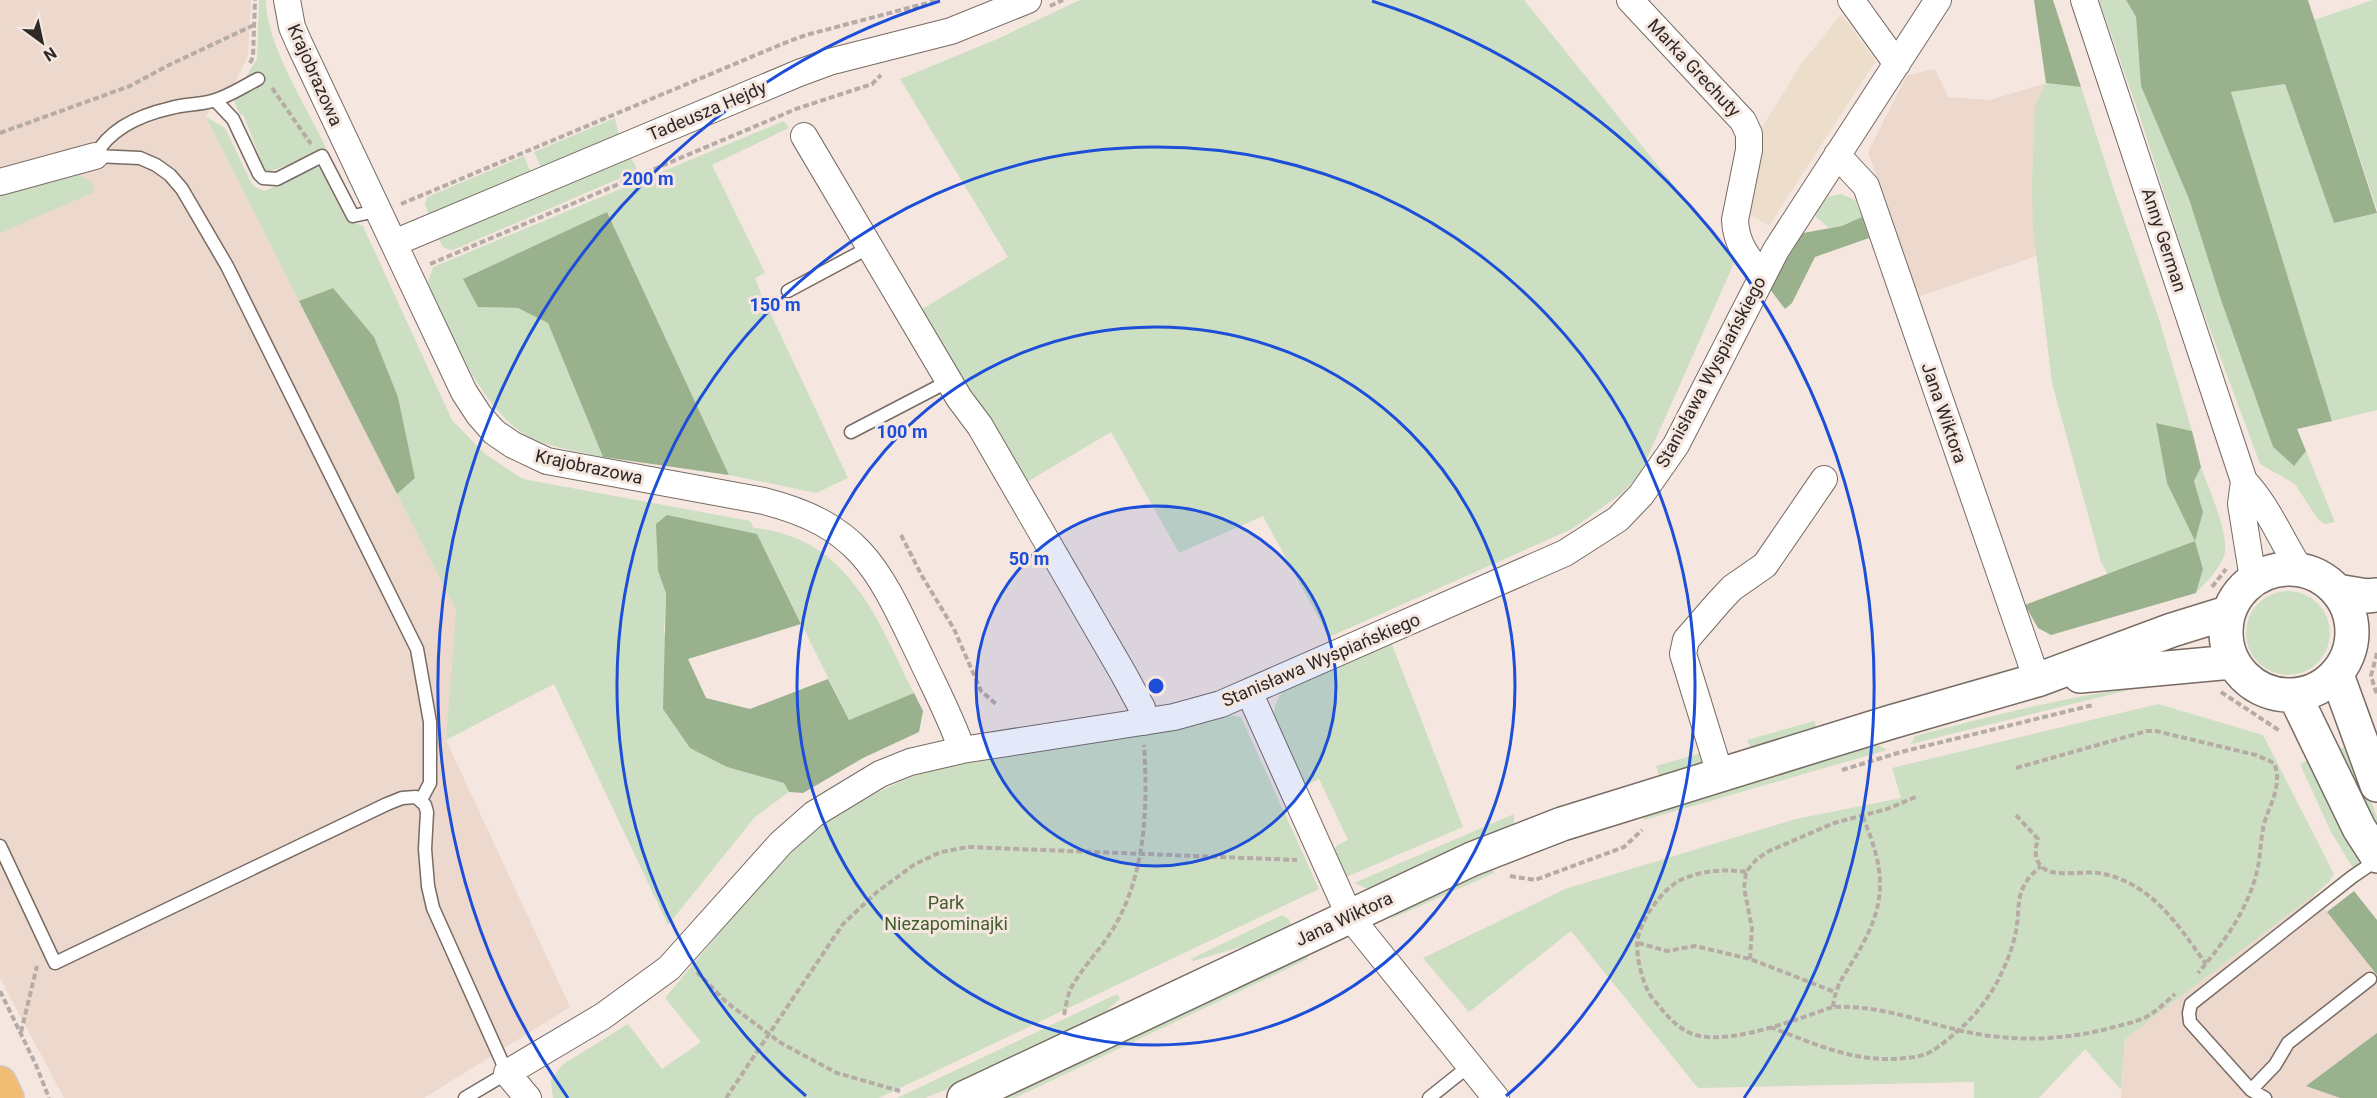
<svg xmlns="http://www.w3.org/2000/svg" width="2377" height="1098" font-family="Roboto,sans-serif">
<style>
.built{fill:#ecd8cc}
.education{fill:#eddecb}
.green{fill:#ccdfc2}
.forest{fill:#9ab18e}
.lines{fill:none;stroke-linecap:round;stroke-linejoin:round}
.lane-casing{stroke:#776b63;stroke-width:15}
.street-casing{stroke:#776b63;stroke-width:28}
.secondary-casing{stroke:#776b63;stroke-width:36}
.primary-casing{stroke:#cdcccb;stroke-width:36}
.path{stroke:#b6aba5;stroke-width:4;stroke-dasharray:6 3;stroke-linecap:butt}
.lane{stroke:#fff;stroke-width:12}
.street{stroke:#fff;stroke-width:26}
.secondary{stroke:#fff;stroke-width:33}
.primary{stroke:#f1bd74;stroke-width:33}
.ring{fill:none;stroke:#1d4ed8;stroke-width:3}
.labels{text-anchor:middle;stroke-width:6;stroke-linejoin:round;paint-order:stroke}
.street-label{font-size:18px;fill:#2e2926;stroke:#f5e7df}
.park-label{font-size:18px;fill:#41602e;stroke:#f5e7df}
.centre{fill:#1d4ed8;stroke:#f5e7df;stroke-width:3}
.ring-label{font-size:18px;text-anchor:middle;font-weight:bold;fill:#1d4ed8;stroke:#f5e7df;stroke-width:6;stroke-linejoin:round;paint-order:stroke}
</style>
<rect width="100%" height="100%" fill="#f5e7df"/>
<path class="built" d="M0,0H251L248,56L234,84L220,90L206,117L456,610L446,740L570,1007L424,1098H64L0,978Z
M1935,69L1948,97L1990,100L2046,83L2035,105L2032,179L2036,256L1918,297L1868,152L1907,75Z
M2314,895L2377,975V1033L2307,1086L2340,1098H2121L2125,1039Z"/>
<path class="education" d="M1841,14L1873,57L1875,62L1769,226L1748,214L1760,130L1802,63Z"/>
<path class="green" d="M259,0H266C266,46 308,108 327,150L269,172L266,173L243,114L240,115L233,98L261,85L257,74L244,80L257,59Z
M1080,0H1524L1735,261L1640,474L1621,494L1572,529L1329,637L1263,516L1179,553L1111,432L1022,485L919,311L1008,257L900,79L995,40Z
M2099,0H2126L2136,17L2141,86L2189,199L2221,300L2273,447L2294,466L2306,451L2335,522L2324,524L2317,518L2295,484L2260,464L2195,289L2140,117Z
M2373,0H2377V209L2314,20Z
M2046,83L2081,87L2114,190L2159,319L2192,431L2157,423L2203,512L2194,481L2201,467C2208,487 2231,537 2224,556C2219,570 2206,582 2196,593L2203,569L2195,541L2108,575L2101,562L2052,383L2033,229L2032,179L2035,105Z
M2285,84L2334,223L2377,213V410L2332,421L2231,92Z
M206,117L225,128L253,186L265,191L315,166L323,170L349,221L363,226L452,420L485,454L523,479L750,521L754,528C763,529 773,530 781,533C856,554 882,630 914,693L849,720L757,534L722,528L658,571L666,593L664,632L727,767L784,783L789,792L755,817L668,925L554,684L446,740L456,610L397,494L415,478L398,397L333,288L299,301Z
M615,118L619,135L542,169L534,152Z
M784,121L789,128L712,165L765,273L755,278L761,293L848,478L816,493L729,475L607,212L478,307L518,308L548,322L603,457C583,452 560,449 540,442C485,422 452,334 427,285L433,267Z
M524,156L531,173L429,216L425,204L427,197Z
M629,157L634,162L637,171L453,250C443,250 441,245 438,236Z
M79,175L92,182L94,192L0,233V196Z
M1841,194L1855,200L1862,217L1843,226L1829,228L1816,217L1815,211L1828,197Z
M2246 633a42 42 0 1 1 84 0a42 42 0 1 1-84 0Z
M1391,642L1463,827L1346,877L1333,852L1337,845L1348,840L1319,779L1303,787L1275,722C1273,707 1276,699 1286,688Z
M2141,687L1911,744L1915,736C1990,716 2064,697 2141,687Z
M2158,704L2263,735L2334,874L2329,882L2314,895L2125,1039L2121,1090L2085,1049L2039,1098H1974V1082L1698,1088L1571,931L1469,1012L1423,958L1565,889L1796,819L1901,798L1892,768Z
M1229,715L1241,717L1319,889L879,1098H553L551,1080L562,1065L628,1024L662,1069L701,1042L665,998L772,870L830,818L864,799L912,776L956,764L1177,729Z
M1814,721L1817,728L1753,751L1747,740Z
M1873,745L1880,746L1887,750L1644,820L1643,817L1670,804L1804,763Z
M2349,745L2377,817V824L2370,825L2335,751Z
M1705,752L1706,763L1665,778L1659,775L1656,766Z
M2311,759L2359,856L2358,865L2353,868L2331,832L2300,764Z
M1514,814V828L1376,889L1365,888L1354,883Z
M1493,869L1494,873L1391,919L1398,911L1467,876Z
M1282,915L1289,919L1292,926L1261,941L1193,961L1191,959Z
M1305,952L1308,959L1015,1098H996Z
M1117,994L1120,999L1098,1018L981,1076L925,1098H897Z"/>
<path class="forest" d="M2034,0H2053L2081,87L2046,83Z
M2126,0H2308L2377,213L2334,223L2285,84L2231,92L2332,421L2297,429L2306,451L2294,466L2273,447L2221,300L2189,199L2141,86L2136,17Z
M607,212L729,475L603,457L548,323L518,308L478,307L463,279Z
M1862,217L1869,238L1815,257L1792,303L1785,309L1769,288L1803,233L1842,226Z
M333,288L374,337L398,397L415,478L397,494L299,301Z
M2156,423L2192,431L2201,467L2194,481L2203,512L2195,541L2203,569L2196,593L2051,635L2038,628L2025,605L2195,541L2167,483Z
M667,515L757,534L801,624L688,659L706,698L750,709L828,679L849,720L914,693L923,711L919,732L863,758L803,793L789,792L784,783L727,767L690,748L663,709L666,593L658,571L656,524Z
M2354,891L2377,920V975L2327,912Z
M2377,1033V1098H2340L2306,1086Z"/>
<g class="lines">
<defs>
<path id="lane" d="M258,79C244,86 228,97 212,101C198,105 184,104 171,108C140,115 110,128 95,156L140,158L156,165L170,175L182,189L227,266L417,649L430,722V783L421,800
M215,100L233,119L259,174L263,178L277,179L322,156L353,216L367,213
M788,291L870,247
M851,432L949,381
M0,846L55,963L387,804L402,798L416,797L425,805L427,812L425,849L428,886L433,908L507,1073L465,1098
M2251,1090L2275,1065L2288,1043L2370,979
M1429,1098L1469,1066
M2265,1098L2251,1090L2190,1022L2189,1013L2191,1004L2352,877L2377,860"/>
<path id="street" d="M287,0L292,27L299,43L464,392L479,415L494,432L513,445L547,461L764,501C863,526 880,573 921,658C935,688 951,718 962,750
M1630,0L1743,121L1749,134V150L1735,220C1736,243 1747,258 1762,275
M1851,0L1897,64
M2084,0L2244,481C2268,506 2281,540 2300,569
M804,136L959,398L980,426L1123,673L1142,708L1144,722
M1837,155L1866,186L2037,680
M0,182L95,156
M394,243L799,73L829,62L951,31L1028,0
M2244,481L2241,504L2253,579
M1249,692L1350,917L1496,1098
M1720,774L1683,654L1686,640L1718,603L1732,588L1765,565L1824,479
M507,1073L603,1016L669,968L781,843L814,814L880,774L910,762L962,750L1174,717L1221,704L1565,553L1618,519L1641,495L1676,445L1776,250L1938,0
M507,1073L528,1098"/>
<path id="secondary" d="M2226 632a63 63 0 1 1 126 0a63 63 0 1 1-126 0Z
M2337,591L2367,596L2377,595
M2337,675L2377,785
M2080,676L2232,662
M2295,696L2359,828L2377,856
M964,1098L1472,859L1562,824L1891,722L2037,680L2172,630L2227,613"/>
<path id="primary" d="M0,1083L7,1098"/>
</defs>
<use href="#lane" class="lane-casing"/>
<use href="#street" class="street-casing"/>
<use href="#secondary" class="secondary-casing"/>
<use href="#primary" class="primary-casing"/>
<path class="path" d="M1050,6L1063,0
M250,63L253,57L255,0
M272,88L311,144
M0,133L130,86L169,65L254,25
M401,204L787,42L806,35L939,0
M430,264L796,109L872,84L881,75
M901,535L922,576L954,629L981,691L996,704
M2212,587L2226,569
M2377,653L2371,676L2377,695
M2221,692L2280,731
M2016,768L2147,731H2156L2256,755L2274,763C2283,785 2270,803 2264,824C2260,841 2261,858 2256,875C2246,912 2223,944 2198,973
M1842,770L1901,752L2093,705
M2016,815L2038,839C2034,852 2034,864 2048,871C2061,876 2085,871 2099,873C2151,882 2178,925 2206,964
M1746,872C1724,869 1704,870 1683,879C1663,887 1638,922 1637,944C1637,959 1642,980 1649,993C1652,999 1659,1005 1663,1011C1674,1023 1684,1033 1700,1036C1737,1043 1797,1019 1833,1007C1879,1005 1915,1020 1958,1030C2008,1042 2058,1041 2107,1029C2120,1025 2134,1023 2146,1017C2157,1011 2166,1002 2175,994
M1510,876L1535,880L1624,847L1642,830
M1638,943L1667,951L1695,946L1750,959L1835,992
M1750,959L1752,928L1744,888L1746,872L1756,860L1767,852L1834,823L1887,809L1918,796
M697,972L726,1002L781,1043L837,1073L900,1091
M0,991L36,1065L49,1098
M1833,1007C1835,986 1845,974 1856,956C1888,902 1886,872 1862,815
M1064,1015C1066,1007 1067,996 1071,988C1082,968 1099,951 1111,932C1146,877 1148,807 1144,745
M1770,1027C1815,1044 1857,1064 1906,1058C1915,1057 1924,1056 1932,1051C1942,1045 1952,1036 1961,1028C1986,1006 2005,973 2014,940C2023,907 2010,892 2041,866
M21,1032L37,966
M726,1098L843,924L877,892L915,864L941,852L968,847L1297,860"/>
<use href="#lane" class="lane"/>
<use href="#street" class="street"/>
<use href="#secondary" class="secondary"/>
<use href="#primary" class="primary"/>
</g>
<circle cx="1156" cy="686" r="180" fill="#1d4ed8" fill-opacity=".12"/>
<g class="ring">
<circle cx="1156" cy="686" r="180"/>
<circle cx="1156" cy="686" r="359"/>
<path d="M806 1096A539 539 0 1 1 1506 1096"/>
<path d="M568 1098A718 718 0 0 1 940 1M1372 1A718 718 0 0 1 1744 1098"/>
</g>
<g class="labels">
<g class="street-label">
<text transform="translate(1694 68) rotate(47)" y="6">Marka Grechuty</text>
<text transform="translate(315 75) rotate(66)" y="6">Krajobrazowa</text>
<text transform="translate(707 111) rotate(-23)" y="6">Tadeusza Hejdy</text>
<text transform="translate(2164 240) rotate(72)" y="6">Anny German</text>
<text transform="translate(1711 372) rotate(-62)" y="6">Stanisława Wyspiańskiego</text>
<text transform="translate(1944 413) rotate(71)" y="6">Jana Wiktora</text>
<text transform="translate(589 467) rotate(12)" y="6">Krajobrazowa</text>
<text transform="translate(1321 660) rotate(-23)" y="6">Stanisława Wyspiańskiego</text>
<text transform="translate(1344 919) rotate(-25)" y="6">Jana Wiktora</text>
</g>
<g class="park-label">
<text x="946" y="909">Park<tspan x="946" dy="21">Niezapominajki</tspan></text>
</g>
</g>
<circle cx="1156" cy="686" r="9" class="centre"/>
<g class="ring-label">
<text x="648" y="185">200 m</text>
<text x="775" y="311">150 m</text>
<text x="902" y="438">100 m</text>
<text x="1029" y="565">50 m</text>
</g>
<g transform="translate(42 42) rotate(147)" stroke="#f5e7df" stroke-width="4.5" paint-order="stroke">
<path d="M0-4.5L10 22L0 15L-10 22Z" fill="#2e2926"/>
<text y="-9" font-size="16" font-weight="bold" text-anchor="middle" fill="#2e2926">N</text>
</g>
</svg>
